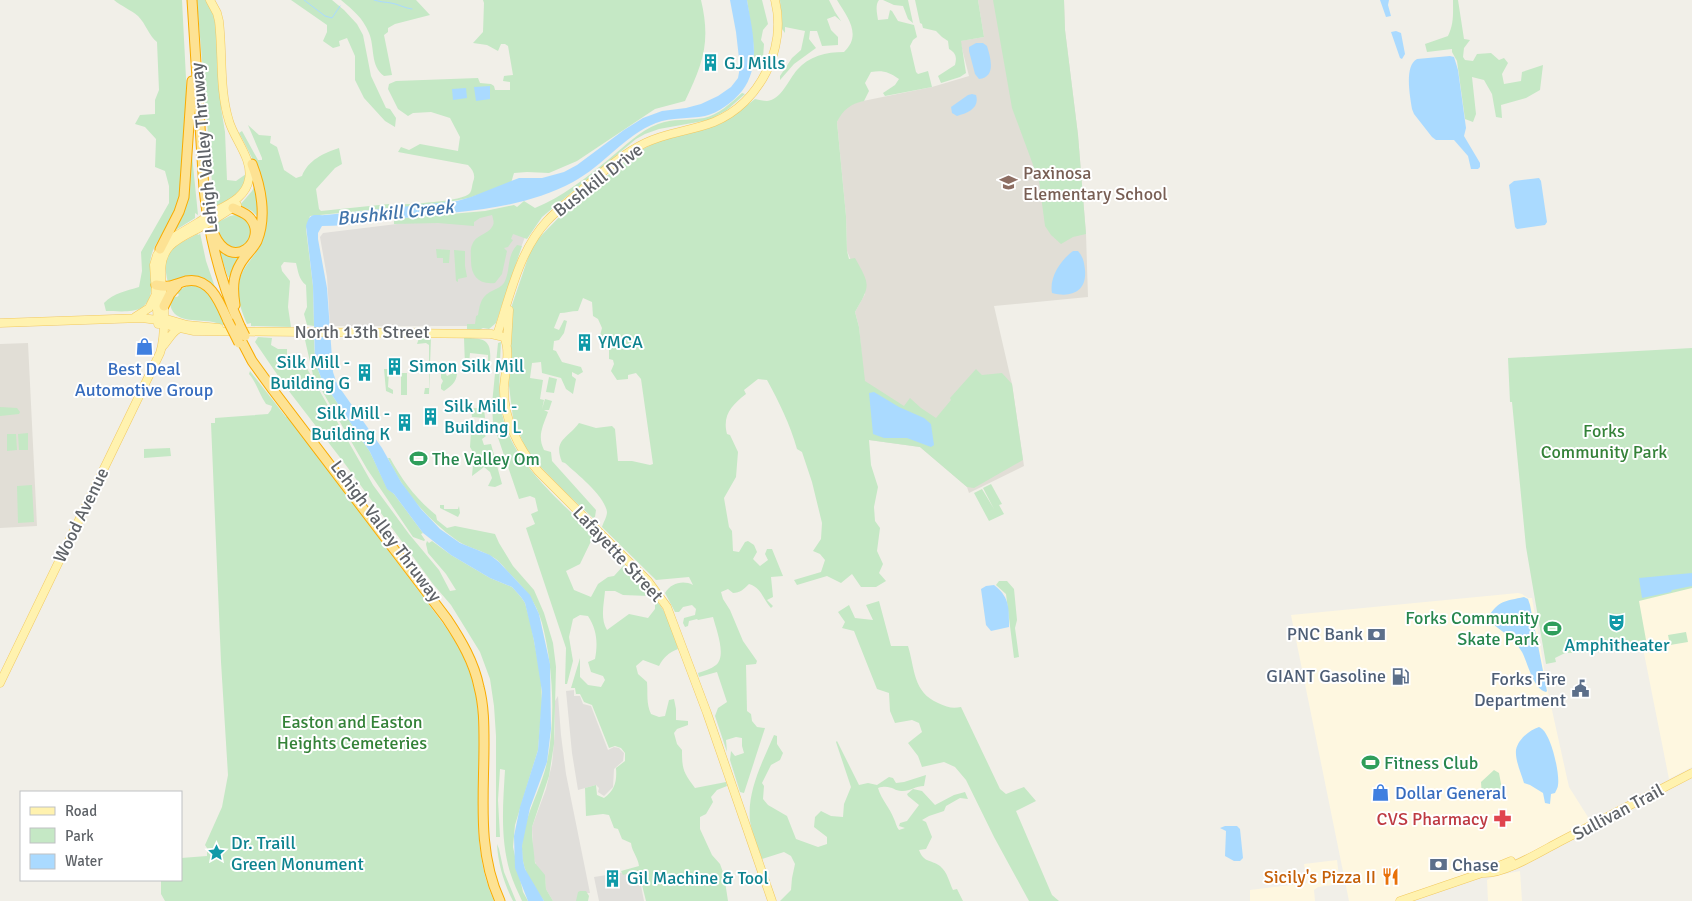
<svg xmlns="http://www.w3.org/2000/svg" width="1692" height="901" font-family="Signika,sans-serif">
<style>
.commercial{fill:#fef7e0}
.industrial{fill:#e0deda}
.education{fill:#e1ded6}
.green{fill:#c5e8c5}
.water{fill:#aadaff}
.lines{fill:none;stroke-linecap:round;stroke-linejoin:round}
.stream{stroke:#aadaff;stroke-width:1}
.major-casing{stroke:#f2c960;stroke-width:9}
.highway-casing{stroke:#f9ab00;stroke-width:11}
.major{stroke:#fff2af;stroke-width:8}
.highway{stroke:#fde293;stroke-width:9}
.major-bridge-casing{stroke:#f2c960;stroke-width:9;stroke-linecap:butt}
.highway-bridge-casing{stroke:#f9ab00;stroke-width:11;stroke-linecap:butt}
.major-bridge{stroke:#fff2af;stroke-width:8}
.highway-bridge{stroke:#fde293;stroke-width:9}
.labels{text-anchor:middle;stroke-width:4;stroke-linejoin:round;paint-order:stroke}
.culture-label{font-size:18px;fill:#0d838f;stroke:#fff;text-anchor:start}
.street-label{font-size:18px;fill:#5f6368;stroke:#fff}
.education-label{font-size:18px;fill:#785e54;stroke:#fff;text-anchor:start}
.shop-label{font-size:18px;fill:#366cbe;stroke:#fff}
.park-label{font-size:18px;fill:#348238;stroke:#fff}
.leisure-label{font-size:18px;fill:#27864d;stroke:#fff;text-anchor:start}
.service-label{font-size:18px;fill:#4e5e75;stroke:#fff;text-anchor:end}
.health-label{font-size:18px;fill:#be3a42;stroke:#fff;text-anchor:end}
.food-label{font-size:18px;fill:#c56008;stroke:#fff;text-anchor:end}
.water-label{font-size:19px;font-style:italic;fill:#4174aa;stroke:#fff}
</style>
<rect width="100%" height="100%" fill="#f1efe8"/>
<path class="commercial" d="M1692,583V767L1669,779L1633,598Z
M1518,593L1522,594L1528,598H1532L1548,692L1569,787L1593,825L1531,853L1400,901H1349L1291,615Z
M1337,860L1340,884L1318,887L1314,890L1315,901H1250V890L1307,883L1304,864Z
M1520,871L1522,901H1488L1487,880L1494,876Z"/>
<path class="industrial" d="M506,213L530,224L491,326H330L327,277L320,237L323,233L446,218Z
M574,690V696H580L583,704L591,706L608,750L614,747L619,748L624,753L623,761L614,769L613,787L604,796L598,792L599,788L596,785L578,790L572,753L566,691Z
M558,696L561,735L566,774L590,893H584L580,901H553L546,889L545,877L537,868L533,855L532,827L546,789L552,764L555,731V701Z
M638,870L644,901H599L594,877Z"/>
<path class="education" d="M978,0H1064L1065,30L1078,135L1086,234L1088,297L994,306L1012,384L1024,466L969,493L967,487L920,447L869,440L862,359L859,327L855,312L865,294L847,251L846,216L837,122L841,112L853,103L932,87L969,76L960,41L984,37Z
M28,343L37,526L0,528V344Z"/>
<path class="green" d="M114,0H182L187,98L181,190C179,200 176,210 171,219C165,232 154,243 151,257C147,274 159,296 141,308C132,313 116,311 106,311L104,303C114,293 126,291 139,287L142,271L141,252L169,203V186L165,171L155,167L156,139L145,127L135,124L140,115L155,114V100L159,90L157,42C149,36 146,24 138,16C131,10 121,6 114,0Z
M197,0H207L215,15L222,106L221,108L225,132L227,180L236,181L246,174C243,195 231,198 214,207Z
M291,0H332L344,10L357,24L363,35L371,76L386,108L390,109L396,118L395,127L385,121L364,98L355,80V56L347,38L339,41L340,46L333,48L323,41L327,32V25Z
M341,0H416L430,15L395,24L388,28V32L384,35L392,75L384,76C370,66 375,47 369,33C363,18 353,10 341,0Z
M483,0H701C711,42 703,63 685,101L655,109L577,161L549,173L527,172L514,173L511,183L469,198L438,204L394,209L393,205C406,204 464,202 470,193C472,190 472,185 473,182C476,175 473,170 468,165L398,152L401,147L409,150L420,144L458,151L460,137L450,118L431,112L413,113L408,116L398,109L388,89L389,84L396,81L478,78L480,83L491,84L494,86L495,90H510V82L503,81L504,76L513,75L508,46L505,44H501L498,51L487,45L473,43L483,32L484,3Z
M747,0H762L768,24L763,30L761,40L764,44L763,58L754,66V48Z
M780,0H829L835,12L841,21L835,16L827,19L831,30L838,37V45L822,46L817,31H810L809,39L816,48L794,64L780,80V76L792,58L801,50L805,31L785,27V33L782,29Z
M837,0H879C875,5 877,13 878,20L888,19L890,10L892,11L898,21L914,25L917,37L913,40L910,46L916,72L918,74L928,71L932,87L885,96L883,93L895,85L899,79C889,72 883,70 871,72L865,83L869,91L864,101C850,104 843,110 837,122L846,216L847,251L849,259L855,258C870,285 871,285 855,312L859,327L865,381L904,406L910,398L921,408L936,418L951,400L950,398L976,369L982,375L1002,373L1012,384L1023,460L974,488L967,487L920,447L869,440L871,465L878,487L874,507L875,521L880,528L877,551L883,564L879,573L886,581L876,587H861L852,574L841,583L827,576L797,585L794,580L821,572L825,560L820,554L813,551L821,539L822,523L812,482L802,452L797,449C790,424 779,402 767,380L758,379L744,390L746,394C732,405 722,415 727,434L730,435L738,452L736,477L724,498L729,527L732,531L733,551L739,552L745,542L748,541L754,545L757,552L753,559L760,566L768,560L765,554L767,549H772L783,576L771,577L773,597L767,600L773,606L771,608C762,598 762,588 749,584C744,589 740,593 733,593L728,589L721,592L723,599L730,610L743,641L757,661L756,664L746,665L747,711L751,714L752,721L757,727L765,728L744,793L740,792L730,760L731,751L735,756L744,753L742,746V738L736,737L726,740L727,752L715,716L718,708L727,702L717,672L699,677L698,673C704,671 711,669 716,665C727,656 716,629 713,617L698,620L697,619L689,621L688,626L685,627L683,623L684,618L695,615L696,609L692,605L683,607L679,612H675L665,593C671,583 683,580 693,585L689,577L656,580L602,527C603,523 607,517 607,512C605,496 577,474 565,463L562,462C553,440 567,439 579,423L596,428L612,426L615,429L618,461H632L650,465L653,464L641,379L636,373L628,375V379L617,380L611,371L614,364L613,360L609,359V349L600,336L602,328L598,319L593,316L592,302L583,298L578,311C571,311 566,313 560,313L554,328L559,330L564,320L567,321L564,333L559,340L554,341L553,350L556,351L562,362L581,367L583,372L578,375L572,372V376L576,379L573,394L566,389L561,378L542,373L541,362L532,363L530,378L543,380L540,399L544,400L542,409L545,399L552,401L549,410H544L548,412C543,426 537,436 544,450L551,452L552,461L596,510L595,517L593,518L567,494L534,460L524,445L513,418L509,386L511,308L529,255L536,241L569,207L635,153L659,141L720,124L737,113L755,99C759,100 763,101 767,101C781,100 789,79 797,70C809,56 826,52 844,52C862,35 848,18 837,0Z
M883,0H908L913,23L908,19L903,6L894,5Z
M915,0H978L984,37L961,41L966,73L960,77L941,83L938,76L955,65C957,57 956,53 949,49L948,41L942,37L936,31L923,28L922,24L920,23Z
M993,0H1064L1065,30L1078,135L1086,234L1073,237L1061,244L1051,235L1045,226L1039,181L1012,108Z
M1453,0H1458L1464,39L1470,40L1464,48L1463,57L1465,60L1473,61L1477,54L1491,53L1499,60L1504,58L1508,63L1502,74L1504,84L1521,81L1522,72L1543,65L1540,90L1526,98L1501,105L1502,118L1496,117L1492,94L1484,80L1472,77L1476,114L1473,122L1465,119L1457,61L1452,52V49L1427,52L1425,44L1448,36C1454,24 1453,14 1453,0Z
M742,93L745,94L727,110L709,120L659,129L645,134L636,139L542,217L527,239L513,234L511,239L513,240L508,247L504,248L507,251L502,274L495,283C479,285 471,276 471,261C471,256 470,249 472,245C475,235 487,235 492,227C495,223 493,219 492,215L480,218L474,222V226L438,223L394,224V219L485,211L514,205L517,207L524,201L535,208C562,197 586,178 609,159C624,147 639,131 658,124C673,118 688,121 704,118C718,115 731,103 742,93Z
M248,125L259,135L271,136L270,143L277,147L284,170L296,178L302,176C308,160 324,153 339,148L342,164L335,168L316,189L319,209L321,211L389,204V208L310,216L306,229L313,286L314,326L307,325L304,314L307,307L306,285C299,280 298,271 296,263L284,262L281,266L282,271L290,281L288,307L291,327L251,326V323L247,324C237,300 232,284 249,262C254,255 260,248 263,239C275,201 257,166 239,133L242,131L258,160H262V158Z
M190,155H192L198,215L195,213V218L171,233Z
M255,185L258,201V217L252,211L240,205L252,191Z
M235,215C248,217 251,225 251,238C249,240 246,244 243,246C228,257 216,236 216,223L230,216Z
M200,233L206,261L215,287L213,288L202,279L168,283C160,249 171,249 197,234L199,235Z
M517,245L522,246L496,323L489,329L483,328L479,330L467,329V324H475L476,316L478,315C480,302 482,295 494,290C498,288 502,286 504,283C511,270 506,257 517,245Z
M436,249L450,250L449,263H443V258H437Z
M454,250L465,251V266L467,277L458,279V282L456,281Z
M221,251C227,255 235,253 241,258L230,278L228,277L220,253Z
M192,284C211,289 217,307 227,323L223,325C217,323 211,321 204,321C188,320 169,320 170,299L173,296L177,297L179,295L177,292L181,289Z
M258,337L272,338L271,345L278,349H287V354L305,365L373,485L409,534L439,570L450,591L456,590L446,574L428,553L426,544L427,541L429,543L432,541L451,555L490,578L512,587L521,597L525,603L531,625L541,678L542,703L538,750L515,825L513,847L523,892L528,901H522C518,892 513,882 510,872C500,839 503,804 505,770L500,769L498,800L500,837H496V736L494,706L490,679L480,652L451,605L433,584L345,464L285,386L255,342Z
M306,338L314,339L315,362L322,380L370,452L387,488L394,494L423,533L421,534L425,540L424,541L413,537L367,469L313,375L305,340Z
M419,338H431L429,394H424L425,388H429V369L425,368L429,367V345L426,343L417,344Z
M464,338C484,338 492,339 490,362L488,361V355L470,353L469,364L489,366V367L465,366Z
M501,342C500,364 498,386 501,407C507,459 560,500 594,535L580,564L566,571L574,590L591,597L598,584L608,577L614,576L624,565L652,592L649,596L623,595L615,591H605C604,604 600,618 607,630L629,614L648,618L655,609V599C668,613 673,631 678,649C668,653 664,657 659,666L643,660L636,666L638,674L647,682C648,694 646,703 651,714L659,717L665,716L669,700L674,699L676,709V720L688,721V725L677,729L674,733L677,744L682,750C682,769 683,772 695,788L726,782L727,786L717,790L711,797L713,802L706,814L700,817V829L712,855L720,864L724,875L728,901H646L639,873L634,872L623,875L621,871L639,866C638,857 632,852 631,843L622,839L618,829L614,828L609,815L603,814L586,816L585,788L596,785L597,795L604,798C615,790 617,781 616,768L625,761V753L621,748L615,746L609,748L592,705L584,702L580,694H576L575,688H571L580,658V677L588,685L601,687L605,680L603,676L591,672L588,662L595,659C598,643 597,630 588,616L580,615L573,619L569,637L573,661L567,684H565L566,648L526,528L535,524L531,514L538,511L535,498L530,496L519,499L493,423L492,404L498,343Z
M1692,348V588L1639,601L1648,651L1565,653L1555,658L1556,662L1546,664L1526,547L1512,402H1510L1508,358Z
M384,369H392V372H389L388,387L393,390V394L386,391Z
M250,371L286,417H288L442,622C457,642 468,663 474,687C479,706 479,727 479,747C479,799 472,853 494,901H165L161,894V880H181V858L207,856V848L205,845L222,807L228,775L221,662L211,423H215V418L268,414L271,410L272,406L266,404C259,394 257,383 249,374Z
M445,372L447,376L455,372L457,374C456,383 451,386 444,391L441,389V385L443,381L441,378V373Z
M401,373H407V395H401Z
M549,377L557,379L554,393L546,392Z
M0,407L17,408L20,412L19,414L0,416Z
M471,408H484L485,418L472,417Z
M465,425L480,431L486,436L482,439L484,445L491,444L502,484L495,487L488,486L492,478L490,472L484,467L472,476L474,454L470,447L471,432L456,433L455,429Z
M28,433V450H19L18,434Z
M7,434H16L17,450L7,451Z
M170,448L171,456L144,458V449Z
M388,458H390C402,480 416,499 436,515L437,520L447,528L455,526L495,534L499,543L513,566L534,590L544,613L553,643L556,667L554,744L549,776L532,827V836L535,863L545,875L546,889L553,901H544C536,889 525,875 523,861C517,826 540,795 547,762C556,718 553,666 542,623C536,601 524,588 509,573C503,566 498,559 489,555C478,549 465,547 455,539C426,518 403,491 388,458Z
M991,484L1002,504L999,505L1004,514L989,521L974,493L982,489L994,509L983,488Z
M32,485L34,522L18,523L17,486Z
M440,505H444V509H458L459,506L460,513L458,517L440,508Z
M999,581H1007L1014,589L1017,620L1015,628L1019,657L1014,658L1006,594L996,585Z
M879,601L891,646H908C915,669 913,692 938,703C947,707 952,709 961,707L1000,789L1006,794L1024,787L1036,801L1016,811L1052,895L1059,901H1029L994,837L966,780L955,767L944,762L922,767L918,756L908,743L922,732L919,723L912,720L895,723L890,711L889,693L877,689L854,631L842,628L845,622L838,612L849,605L855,618L873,620L866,605Z
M1686,632L1688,642L1670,645L1668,635Z
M774,735L777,736V744L783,753L780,760L771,765L762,783L764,786L763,799L768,805L787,816L796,839L818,847L827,844V837L814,827L815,817L821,811L831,816L843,817L844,804L851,787L836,742L837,741L859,785L868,783L877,785L889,777L893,778L896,783L904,782L926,775L924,786C916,786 910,791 903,791C894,792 892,784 878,788C881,799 890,808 894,819C896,823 896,826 899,830L905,828L899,826L900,823L907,821L919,805L908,796L907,794L913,789L922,791L935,805L954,795L965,792L968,799L960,798L946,806L944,811L929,816L922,820L926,822L932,837L926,849L919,850C924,863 930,859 940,866C948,873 949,882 953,890L957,889L963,901H780L791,890L792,878L795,864L791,856L784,852L762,859C758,847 752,834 750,821C747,791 762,763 774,735Z
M1494,770L1499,773L1502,789L1482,798L1481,782Z
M497,844L499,849L504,872L516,901H513C504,883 498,864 497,844Z
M580,891H586L589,896L588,901H576L578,892Z"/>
<path class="water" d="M730,0H747C752,30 762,65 742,91C733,102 718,113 705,116C689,119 672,117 656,123C625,135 603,166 573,182C521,210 461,211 404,218C377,221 349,226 322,226L318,233V239L327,288L333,372L337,384L382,448L401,482L421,509L440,529L460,543L490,555L499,562L530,595L539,614L550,664L551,729L547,762L530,808L522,846L523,861L525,869L544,901H528L515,868L514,836L520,807L538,750L542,692L534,641L525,603L521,597L512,587L490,578L451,555L423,533L394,494L387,489L370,452L322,380L315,362L313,286L306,226C310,211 315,216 326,215L457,201L471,197L519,178H542L564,172L577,165L624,130L643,118L662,111L686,108L701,104L718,96L731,87L738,78L740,67L736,32Z
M1380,0H1389L1388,5L1391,16L1386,17Z
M1396,31L1401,33L1405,54L1402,59L1400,58L1391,32Z
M976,43H983L987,46C991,59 996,77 979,79L975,74L969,51V47Z
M1450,56L1454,57L1458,70L1466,128L1464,136L1480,163V167L1478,169H1471L1468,156L1454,140H1436L1432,137L1414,114L1412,109C1410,96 1404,66 1417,59Z
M490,86V99L476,101L474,87Z
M466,88L467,98L453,100L452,89Z
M972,94L976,95C980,108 968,113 957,116L952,113L951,107L968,95Z
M1539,178L1541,181L1547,222L1545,225L1517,229L1515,227L1509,185L1514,181Z
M1073,251H1078C1083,257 1084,261 1085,270C1087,292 1071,298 1052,293C1049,277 1061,260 1073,251Z
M874,392L899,407L924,418L931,424L934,445L931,447L907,438H884L873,434L869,393Z
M1692,573V586L1672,590L1671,592L1642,598L1639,578Z
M994,585C1010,597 1009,609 1009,627L991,631L986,625L981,589L986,586Z
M1524,597L1528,599L1530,605L1547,691L1546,692C1533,689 1528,663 1522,652C1514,639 1502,631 1490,622L1488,618C1498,600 1506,601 1524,597Z
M1539,727C1551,731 1560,774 1558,785C1558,788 1556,790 1555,793L1551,794L1550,804L1545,803L1543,793L1530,785L1524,783C1521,773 1515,760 1516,750C1518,739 1530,730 1539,727Z
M1225,826H1237L1240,829L1243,858L1240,861H1234L1225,856L1226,831L1220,828Z"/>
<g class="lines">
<path class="stream" d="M304,0L325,16L332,18L340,6
M374,0C380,2 385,2 391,3C398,4 404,8 412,9"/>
<defs>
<path id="major" d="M210,0L217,13L219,21C223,54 219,89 229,121C234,139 253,159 249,179C246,197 229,204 214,212
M215,219L237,205
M135,317L149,308L155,296
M157,320L167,325L194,331L491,334L504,337C511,351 505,372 504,387C503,418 518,448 538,471L648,581L667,607L707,713L772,901
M0,323L142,318L157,320L163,318L187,325L219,328
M158,324L154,265L157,255L167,241L199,222
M497,335C510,296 519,251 547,221C558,209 572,199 584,188C603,172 622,154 645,143C667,132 691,131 714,122C760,103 787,48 775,0
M507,344L509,310
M162,347C168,341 171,333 178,329
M0,683L160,353C165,339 164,322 164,307C163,287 155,262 170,246C178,238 190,233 199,228
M1482,873C1503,875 1540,852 1559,842C1604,819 1648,796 1692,773
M1400,901L1482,873L1511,861"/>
<path id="highway" d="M192,0L204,189C209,237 220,281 240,326
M214,234C232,274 269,240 250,218C246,213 239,211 233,208
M160,249L179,212L184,197L192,81
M156,285C171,288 172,285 186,281C210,276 220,303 228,321
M235,305C232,286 233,272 245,257C249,252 254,247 257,241C267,217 261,187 252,164
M164,306L170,294L177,286
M239,336L252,361L273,390L447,619C461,640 474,662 479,687C484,706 484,725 484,744C484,797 477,852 500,901"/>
</defs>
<use href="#major" class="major-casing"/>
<use href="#highway" class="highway-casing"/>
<use href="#major" class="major"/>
<use href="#highway" class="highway"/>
<defs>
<path id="major-bridge" d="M199,222L214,212
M199,228L215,219"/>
<path id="highway-bridge" d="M228,321L239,343
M240,326L245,336"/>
</defs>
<use href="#major-bridge" class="major-bridge-casing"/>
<use href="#highway-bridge" class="highway-bridge-casing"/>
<use href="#major-bridge" class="major-bridge"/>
<use href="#highway-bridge" class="highway-bridge"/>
</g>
<defs>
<symbol id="building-bare" viewBox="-9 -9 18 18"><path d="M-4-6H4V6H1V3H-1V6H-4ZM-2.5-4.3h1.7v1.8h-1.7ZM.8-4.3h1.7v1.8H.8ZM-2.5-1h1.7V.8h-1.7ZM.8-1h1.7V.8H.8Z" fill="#0f9aa8" stroke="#fff" stroke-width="2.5" paint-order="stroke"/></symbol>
<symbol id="school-bare" viewBox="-9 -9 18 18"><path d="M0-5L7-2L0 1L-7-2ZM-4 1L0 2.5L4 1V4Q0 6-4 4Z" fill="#8d6e63" stroke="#fff" stroke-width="2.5" paint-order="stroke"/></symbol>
<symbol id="shop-bare" viewBox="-9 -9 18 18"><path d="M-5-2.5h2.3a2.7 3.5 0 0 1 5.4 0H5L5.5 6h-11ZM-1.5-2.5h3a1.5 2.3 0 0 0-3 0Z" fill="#3f7fe0" stroke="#fff" stroke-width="2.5" paint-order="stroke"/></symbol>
<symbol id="stadium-bare" viewBox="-9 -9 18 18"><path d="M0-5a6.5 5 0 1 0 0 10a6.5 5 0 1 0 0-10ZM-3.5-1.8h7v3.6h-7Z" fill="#2e9e5b" stroke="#fff" stroke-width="2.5" paint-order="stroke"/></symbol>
<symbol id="theatre-bare" viewBox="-9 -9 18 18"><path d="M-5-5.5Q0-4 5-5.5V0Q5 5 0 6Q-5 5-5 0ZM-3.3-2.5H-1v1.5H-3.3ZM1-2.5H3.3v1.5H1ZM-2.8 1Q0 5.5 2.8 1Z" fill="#0f9aa8" stroke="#fff" stroke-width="2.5" paint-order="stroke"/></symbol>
<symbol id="bank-bare" viewBox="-9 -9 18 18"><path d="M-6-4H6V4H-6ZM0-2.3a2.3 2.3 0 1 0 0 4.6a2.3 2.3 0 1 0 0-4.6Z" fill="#5c6f8a" stroke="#fff" stroke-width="2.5" paint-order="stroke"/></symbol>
<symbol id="fuel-bare" viewBox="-9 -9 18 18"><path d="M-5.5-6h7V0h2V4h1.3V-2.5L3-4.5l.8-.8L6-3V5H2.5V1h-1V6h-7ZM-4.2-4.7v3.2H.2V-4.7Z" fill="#5c6f8a" stroke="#fff" stroke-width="2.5" paint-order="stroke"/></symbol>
<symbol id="civic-bare" viewBox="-9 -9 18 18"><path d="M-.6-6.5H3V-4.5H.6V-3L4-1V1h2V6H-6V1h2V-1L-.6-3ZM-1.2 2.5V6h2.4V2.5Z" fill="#5c6f8a" stroke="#fff" stroke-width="2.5" paint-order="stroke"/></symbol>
<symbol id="pharmacy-bare" viewBox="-9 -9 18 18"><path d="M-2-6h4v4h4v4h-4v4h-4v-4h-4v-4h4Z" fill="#e0444e" stroke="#fff" stroke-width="2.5" paint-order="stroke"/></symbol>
<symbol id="sight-bare" viewBox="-9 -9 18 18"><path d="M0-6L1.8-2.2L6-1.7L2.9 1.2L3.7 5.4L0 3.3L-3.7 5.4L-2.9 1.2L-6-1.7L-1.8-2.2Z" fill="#0f9aa8" stroke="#fff" stroke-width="2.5" paint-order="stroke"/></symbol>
<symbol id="restaurant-bare" viewBox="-9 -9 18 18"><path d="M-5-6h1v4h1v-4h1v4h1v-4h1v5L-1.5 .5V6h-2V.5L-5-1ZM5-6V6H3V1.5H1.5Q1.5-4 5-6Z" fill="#e8710a" stroke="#fff" stroke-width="2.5" paint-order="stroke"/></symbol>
</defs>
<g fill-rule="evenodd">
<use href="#building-bare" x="698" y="50" width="25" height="25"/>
<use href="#school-bare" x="996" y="170" width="25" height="25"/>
<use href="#building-bare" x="572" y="330" width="25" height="25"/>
<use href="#shop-bare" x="132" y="334" width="25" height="25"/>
<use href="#building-bare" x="382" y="354" width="25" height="25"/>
<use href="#building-bare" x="352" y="360" width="25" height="25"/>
<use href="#building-bare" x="418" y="404" width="25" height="25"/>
<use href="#building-bare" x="392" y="410" width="25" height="25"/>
<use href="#stadium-bare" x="406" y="446" width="25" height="25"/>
<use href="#theatre-bare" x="1604" y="610" width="25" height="25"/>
<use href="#stadium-bare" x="1540" y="616" width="25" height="25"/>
<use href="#bank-bare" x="1364" y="622" width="25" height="25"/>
<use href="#fuel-bare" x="1388" y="664" width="25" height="25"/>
<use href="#civic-bare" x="1568" y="676" width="25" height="25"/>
<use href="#stadium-bare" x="1358" y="750" width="25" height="25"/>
<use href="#shop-bare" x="1368" y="780" width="25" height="25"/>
<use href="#pharmacy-bare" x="1490" y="806" width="25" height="25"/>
<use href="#sight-bare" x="204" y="840" width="25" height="25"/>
<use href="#bank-bare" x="1426" y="852" width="25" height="25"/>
<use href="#restaurant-bare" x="1378" y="864" width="25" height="25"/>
<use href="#building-bare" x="600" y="866" width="25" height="25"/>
</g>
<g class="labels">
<g class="culture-label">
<text x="724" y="69">GJ Mills</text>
<text x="598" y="348">YMCA</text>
<text x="350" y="368" text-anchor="end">Silk Mill -<tspan x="350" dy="21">Building G</tspan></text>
<text x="409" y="372">Simon Silk Mill</text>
<text x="444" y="412">Silk Mill -<tspan x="444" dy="21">Building L</tspan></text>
<text x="390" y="419" text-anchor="end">Silk Mill -<tspan x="390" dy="21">Building K</tspan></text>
<text x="1617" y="651" text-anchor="middle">Amphitheater</text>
<text x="231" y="849">Dr. Traill<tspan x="231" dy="21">Green Monument</tspan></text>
<text x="627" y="884">Gil Machine &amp; Tool</text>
</g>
<g class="street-label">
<text transform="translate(204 148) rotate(-95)" y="6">Lehigh Valley Thruway</text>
<text transform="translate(598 180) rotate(-38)" y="6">Bushkill Drive</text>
<text x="362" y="338">North 13th Street</text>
<text transform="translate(81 515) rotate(-64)" y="6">Wood Avenue</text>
<text transform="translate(386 531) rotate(53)" y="6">Lehigh Valley Thruway</text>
<text transform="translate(618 554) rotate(47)" y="6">Lafayette Street</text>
<text transform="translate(1618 812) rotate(-28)" y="6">Sullivan Trail</text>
</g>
<g class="education-label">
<text x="1023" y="179">Paxinosa<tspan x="1023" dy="21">Elementary School</tspan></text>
</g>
<g class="shop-label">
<text x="144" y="375">Best Deal<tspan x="144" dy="21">Automotive Group</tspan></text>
<text x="1395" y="799" text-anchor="start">Dollar General</text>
</g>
<g class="park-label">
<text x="1604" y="437">Forks<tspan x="1604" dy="21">Community Park</tspan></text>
<text x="352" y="728">Easton and Easton<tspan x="352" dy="21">Heights Cemeteries</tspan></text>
</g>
<g class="leisure-label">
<text x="432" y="465">The Valley Om</text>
<text x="1539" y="624" text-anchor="end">Forks Community<tspan x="1539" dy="21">Skate Park</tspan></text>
<text x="1384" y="769">Fitness Club</text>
</g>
<g class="service-label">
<text x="1363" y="640">PNC Bank</text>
<text x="1386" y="682">GIANT Gasoline</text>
<text x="1566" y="685">Forks Fire<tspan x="1566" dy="21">Department</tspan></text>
<text x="1452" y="871" text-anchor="start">Chase</text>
</g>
<g class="health-label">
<text x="1488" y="825">CVS Pharmacy</text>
</g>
<g class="food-label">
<text x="1376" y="883">Sicily's Pizza II</text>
</g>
<g class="water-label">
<text transform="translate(395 212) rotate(-6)" y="7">Bushkill Creek</text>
</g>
</g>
<rect x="20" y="791" width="162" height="90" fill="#ffffff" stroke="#bfc1c3"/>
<rect x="30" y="807" width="25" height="8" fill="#fff2af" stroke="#bfc1c3"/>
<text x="65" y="816" font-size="15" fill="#5f6368">Road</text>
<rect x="30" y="828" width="25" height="15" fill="#c5e8c5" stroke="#bfc1c3"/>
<text x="65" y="841" font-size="15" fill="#5f6368">Park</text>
<rect x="30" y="854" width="25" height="15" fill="#aadaff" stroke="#bfc1c3"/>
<text x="65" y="866" font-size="15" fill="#5f6368">Water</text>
</svg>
